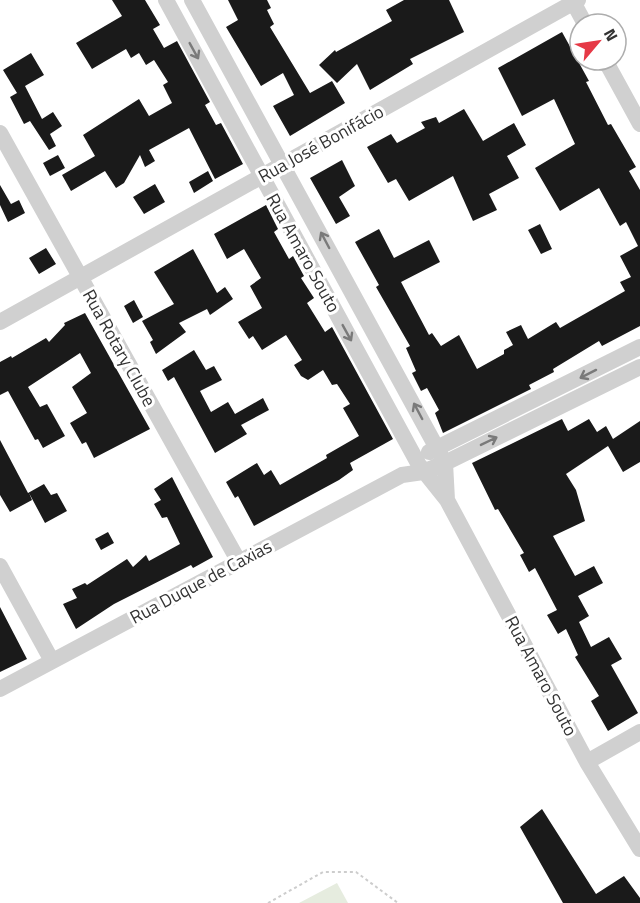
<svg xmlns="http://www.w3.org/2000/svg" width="640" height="903" font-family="'Titillium Web',sans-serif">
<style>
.green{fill:#e6ecdf}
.building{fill:#1a1a1a}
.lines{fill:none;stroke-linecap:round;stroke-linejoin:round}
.path{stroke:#cdcdcd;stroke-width:2;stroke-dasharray:3 3;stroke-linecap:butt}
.minor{stroke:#d0d0d0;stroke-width:16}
.oneway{stroke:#7a7a7a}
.labels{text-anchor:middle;stroke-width:6;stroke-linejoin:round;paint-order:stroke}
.street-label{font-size:18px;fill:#333;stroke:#fff}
</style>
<rect width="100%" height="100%" fill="#fff"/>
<path class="green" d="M337,883L348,903H299Z"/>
<path class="building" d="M112,0H145L160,25L153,29L164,48L177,41L210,102L205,105L216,125L221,123L243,164L215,179L189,128L149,150L155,161L145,167L140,155L124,183L116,188L105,171L71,191L62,175L95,156L83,135L139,99L149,116L172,103L163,85L168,82L154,60L146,65L139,53L131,58L126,49L92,69L76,43L122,16Z
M228,0H267L271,8L267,10L274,24L270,27L310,93L332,81L345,103L290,136L273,106L294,95L283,73L261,86L226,27L238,20Z
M404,0H449L464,32L410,59L413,64L370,90L357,64L337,83L319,65L335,50L336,52L392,21L386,10Z
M562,32L589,81L586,82L608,125L611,124L636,167L629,171L640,190V326L602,346L599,341L553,369L554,372L529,385L531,389L443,433L435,413L439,410L427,388L421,391L412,373L416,371L406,348L410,346L376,287L379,285L355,242L379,229L394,258L429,240L440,262L401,282L429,335L432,333L441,346L459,335L477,369L504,354V350L513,345L506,332L521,325L528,339L556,322L560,328L625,291L620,282L631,277L620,256L638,246L626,222L620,226L599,188L560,211L535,168L575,144L554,99L522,116L498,68Z
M31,53L44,75L25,86L42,119L53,112L62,126L50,134L56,146L49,150L30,121L24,124L10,97L17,93L3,70Z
M464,109L483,141L514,123L526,145L507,156L519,178L489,194L497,210L473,221L453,176L409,201L396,179L388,183L367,147L391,134L397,143L425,128L421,122L436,117L439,123Z
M58,155L65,168L50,176L43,163Z
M342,160L355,186L339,197L350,216L336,224L310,178Z
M208,171L213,181L194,193L189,182Z
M155,184L165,202L144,214L133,197Z
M0,185L11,204L19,200L25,213L8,222L0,205Z
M266,205L278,229L274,232L289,259L293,256L304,276L301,278L314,298L307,303L325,332L332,327L393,439L350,463L353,470L339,480L254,526L238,496L235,498L226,482L257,463L264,475L271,470L280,485L327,458L326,455L359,436L343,408L350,404L337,384L332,385L323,370L308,380L301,376L294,365L302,360L286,335L262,350L253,336L249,339L238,322L262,308L250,286L261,278L244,249L227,259L214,234Z
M540,224L552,249L541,254L528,230Z
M46,248L56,264L39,274L29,258Z
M193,249L217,293L225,287L233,299L210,315L207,309L179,323L186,332L156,354L150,342L153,340L142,321L174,304L154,272Z
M134,300L143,317L133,323L124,306Z
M85,313L150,429L94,458L86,442L82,444L70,423L87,413L72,387L91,373L80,353L28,387L40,407L47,404L65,436L43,448L38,439L35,440L8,391L0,395V362L11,356L12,358L46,338L49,342L65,325L64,323Z
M194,350L206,370L214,366L222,380L200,391L211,412L228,402L235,414L263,398L269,410L241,425L247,434L215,453L174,377L168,381L162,370Z
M562,419L568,431L589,419L597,432L606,426L613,439L640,421V462L623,472L608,446L566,474L576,490L585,521L553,536L575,576L594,566L603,583L578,596L589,616L579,622L591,647L609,637L622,659L611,665L638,713L608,731L591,701L599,696L575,657L578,655L566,629L558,634L547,615L557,610L535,568L529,572L520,555L524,553L498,509L495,510L472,463Z
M0,440L28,493L44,484L51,495L57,493L67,511L45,523L29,493L32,500L10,512L0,495Z
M172,477L213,557L193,568L191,565L114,604L76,629L63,604L77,598L72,589L85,583L87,585L127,559L133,567L146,555L149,561L180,544L167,517L162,518L154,504L161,500L154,489Z
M108,532L114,543L101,550L95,539Z
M0,607L27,659L0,672Z
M542,809L596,894L624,876L640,898V903H563L520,827Z"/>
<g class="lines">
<path class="path" d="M268,903L323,872H356L398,903"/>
<path class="minor" d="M166,0L419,465L447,500L587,762L640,849
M192,0L445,463L447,500
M572,0L585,24
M605,60L640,124
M0,133L239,562
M0,322L578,0
M429,452L640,347
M0,566L52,661
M0,689L402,475L423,472L445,463L640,367
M587,762L640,732"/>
</g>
<defs><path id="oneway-shaft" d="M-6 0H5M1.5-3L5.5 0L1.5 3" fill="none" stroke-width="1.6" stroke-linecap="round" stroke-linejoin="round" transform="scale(1.5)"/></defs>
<g class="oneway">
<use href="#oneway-shaft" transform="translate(194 51) rotate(61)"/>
<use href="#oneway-shaft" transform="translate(325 240) rotate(-118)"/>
<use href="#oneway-shaft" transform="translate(347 333) rotate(61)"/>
<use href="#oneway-shaft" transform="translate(588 374) rotate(153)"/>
<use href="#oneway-shaft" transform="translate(418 411) rotate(-118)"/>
<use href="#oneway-shaft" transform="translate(489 441) rotate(-26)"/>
</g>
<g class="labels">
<g class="street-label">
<text transform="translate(321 144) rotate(-29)" y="6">Rua José Bonifácio</text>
<text transform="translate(303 253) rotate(61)" y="6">Rua Amaro Souto</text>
<text transform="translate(119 348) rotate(61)" y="6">Rua Rotary Clube</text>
<text transform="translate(201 582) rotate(-28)" y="6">Rua Duque de Caxias</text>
<text transform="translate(541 676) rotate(62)" y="6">Rua Amaro Souto</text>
</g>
</g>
<g transform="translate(598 42) rotate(61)"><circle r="28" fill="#ffffff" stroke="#adadad" stroke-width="1.5"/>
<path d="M0-4.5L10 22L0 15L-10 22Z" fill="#e63946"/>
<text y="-9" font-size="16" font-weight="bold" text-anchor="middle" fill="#333333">N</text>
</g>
</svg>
